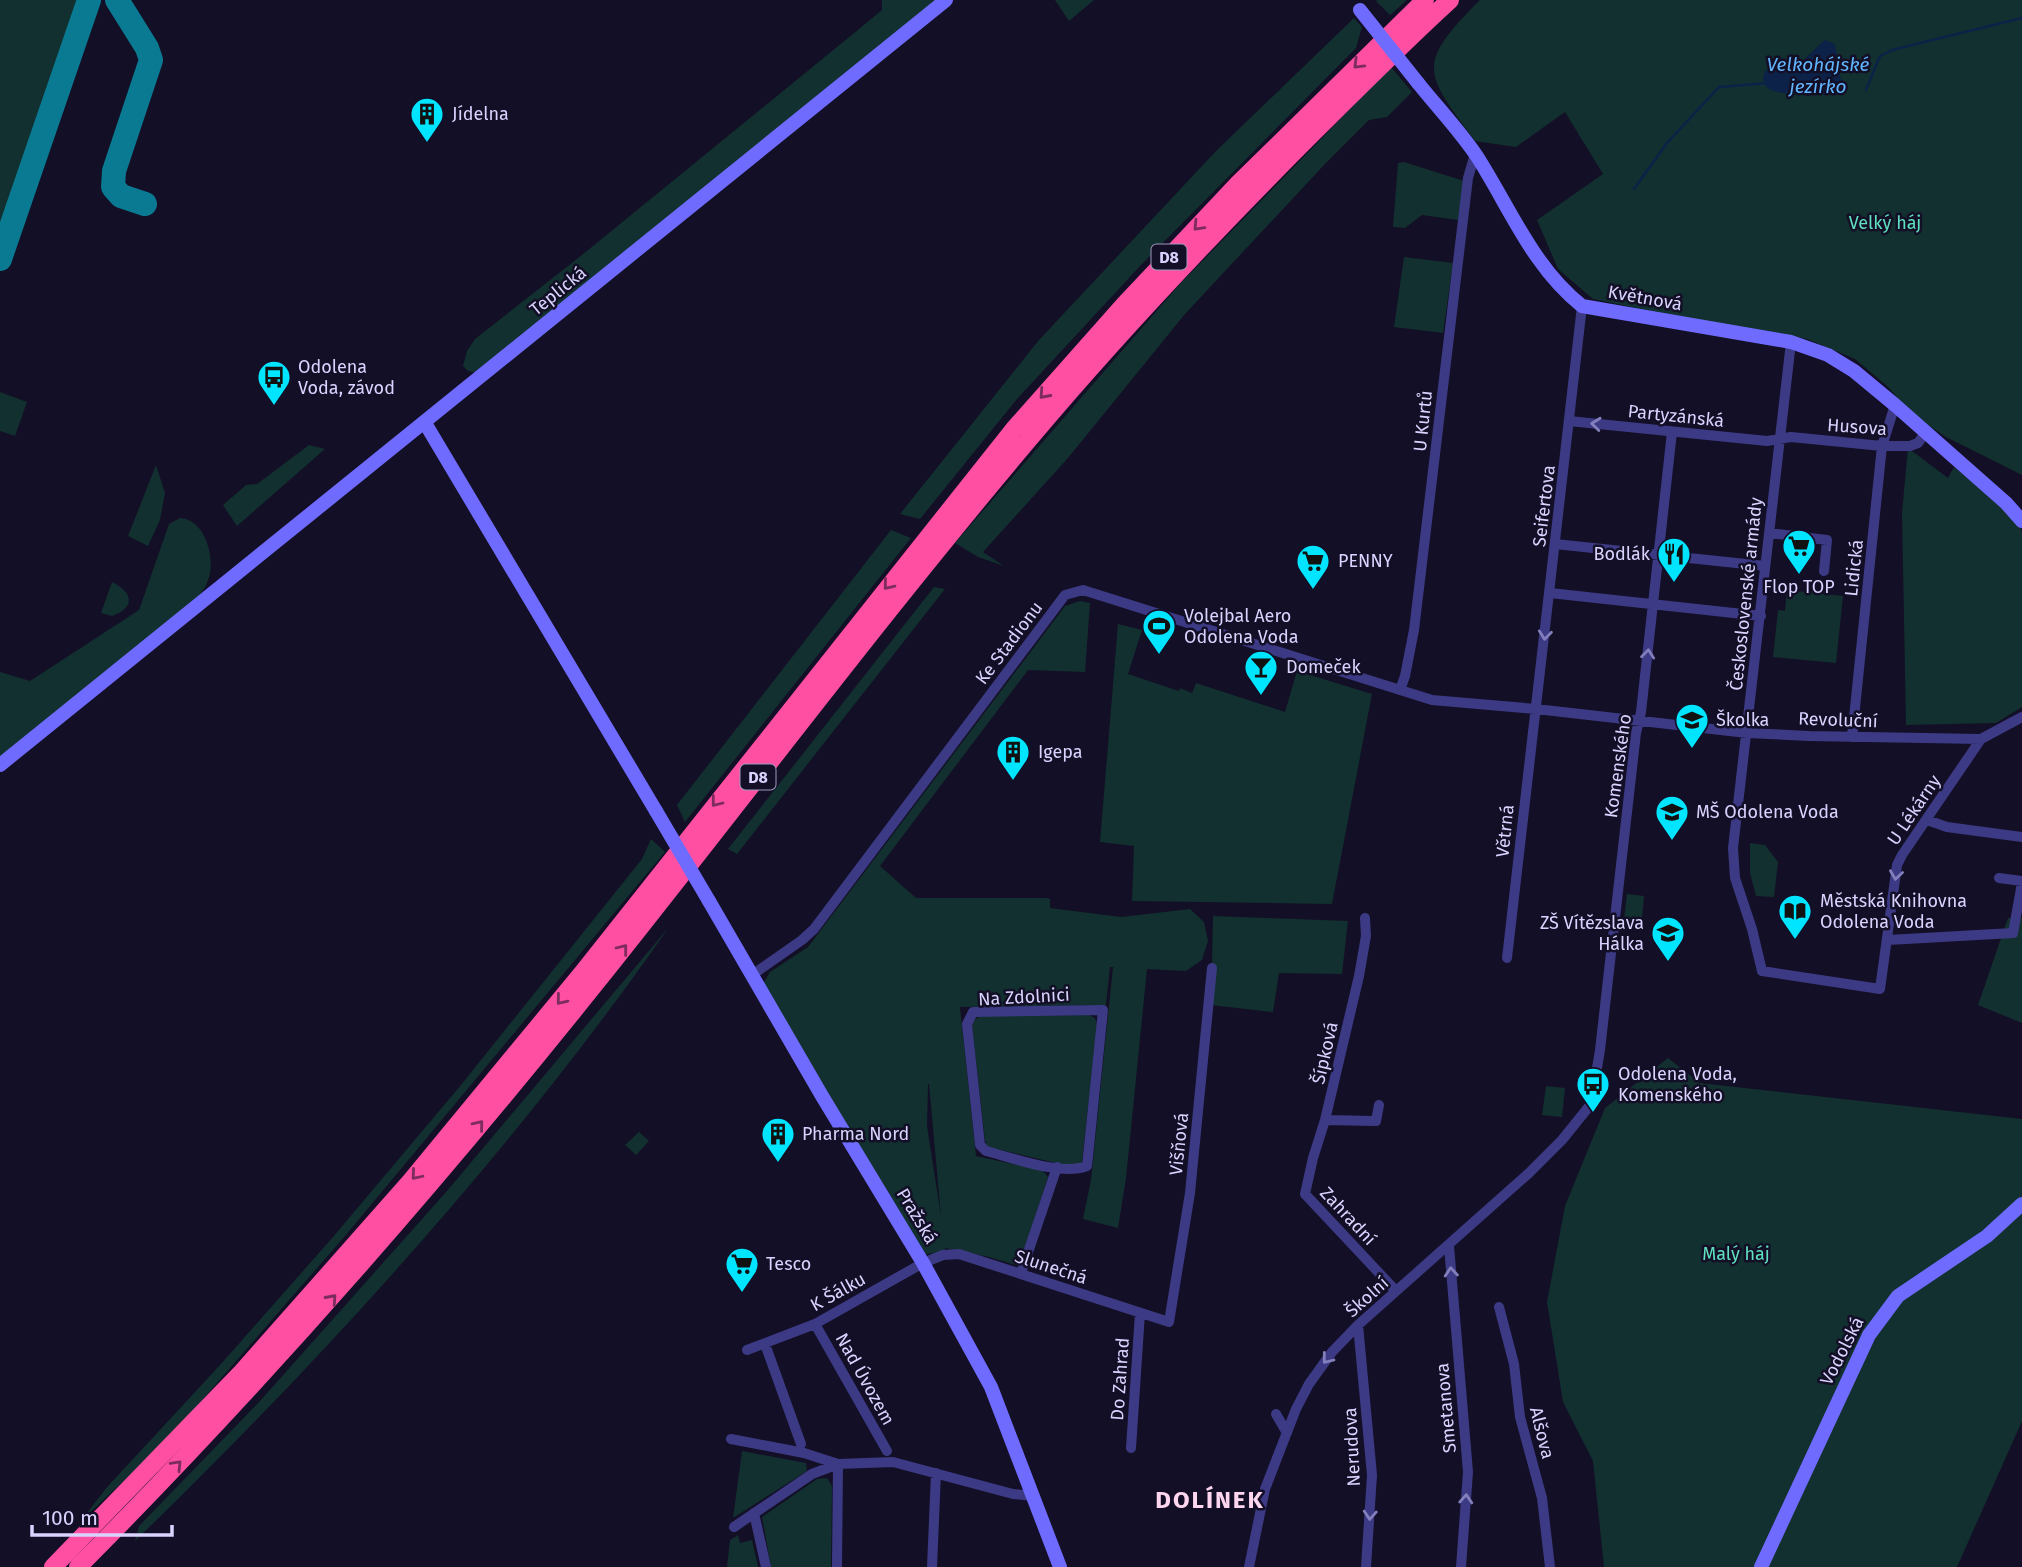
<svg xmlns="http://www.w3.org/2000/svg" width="2022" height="1567" font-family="'Fira Sans',sans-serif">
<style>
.green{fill:#12302f;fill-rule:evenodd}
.water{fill:#0c2248}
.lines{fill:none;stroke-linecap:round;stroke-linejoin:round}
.stream{stroke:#0c2248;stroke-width:2.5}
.taxiway{stroke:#0a7a92;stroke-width:24}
.street{stroke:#3d3a85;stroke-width:10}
.secondary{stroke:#6f6bff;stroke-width:14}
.highway{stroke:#ff4fa3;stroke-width:18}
.secondary-bridge{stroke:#6f6bff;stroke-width:14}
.oneway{stroke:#7d2c5e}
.oneway2{stroke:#837fbc}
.labels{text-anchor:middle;stroke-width:5;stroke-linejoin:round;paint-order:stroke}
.shield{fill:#130f26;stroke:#9e99be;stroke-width:2}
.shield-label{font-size:16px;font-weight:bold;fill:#d9d4ff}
.poi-label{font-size:18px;fill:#d9d4ff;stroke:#130f26;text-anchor:start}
.park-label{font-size:18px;fill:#5fe0c0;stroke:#130f26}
.street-label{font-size:18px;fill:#d9d4ff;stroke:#130f26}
.water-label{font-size:19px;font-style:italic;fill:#62b6ff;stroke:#130f26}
.district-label{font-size:24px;font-weight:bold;letter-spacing:2px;fill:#ffd6f0;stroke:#130f26}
</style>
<rect width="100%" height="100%" fill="#130f26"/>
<path class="green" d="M0,0H77L0,224Z
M882,0H938L482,370C473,373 470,374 463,366L467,351L475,339L582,255L859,29L882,10Z
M1055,0H1094L1069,21Z
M1377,0H1407L1390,15L1376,1Z
M1480,0H2022V475L1946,437L1914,416L1888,387L1855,359L1807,339L1685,318L1593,299L1558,269L1537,220L1603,174L1565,112L1516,147L1475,141C1424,72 1415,65 1480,0ZM1825,41L1809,96L1793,92H1777L1770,69C1801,71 1803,58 1825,41Z
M1354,18L1362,27L1356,48L1141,265L1017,399L920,519L900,514L1039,340L1216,151Z
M1391,67L1412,92L1387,117L1369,120L1324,165L1185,314L1068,458L983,552L1004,566L978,557L955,543L1180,284Z
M1404,162L1464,181L1458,220L1422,215L1405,228L1393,227L1398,163Z
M1404,257L1453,263L1443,333L1394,327Z
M0,392L27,402L15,436L0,431Z
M309,445L325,449L237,526L223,505L246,485L257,484Z
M1908,448L1948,478L1954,467L2011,513L2018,521L2022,532V707L1996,723L1906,725L1902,513Z
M156,465L165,493L160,520L148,546L128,536Z
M180,518C205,519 215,557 209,577C207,585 203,591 198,597L0,758V672L30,681L139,610L169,524Z
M891,530L911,538L685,822L677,805Z
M112,582C133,592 136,608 112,616L101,613Z
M934,587L945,589L737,854L728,849Z
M1787,590L1843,596L1836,663L1773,657L1778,610L1785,611Z
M1080,601L1090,603L1085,672L1028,670L880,866L916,898H1046L1050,899V908L1121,917L1190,909L1204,922L1208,941L1202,960L1186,971L1147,969L1126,1178L1118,1228L1083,1219L1091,1180L1113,967H1110L1106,1005L960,1007L976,1156L1042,1170L1048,1177L1047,1180L1019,1266L989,1257L945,1248V1251L922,1255L763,984L770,972L808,947L1065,606ZM928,1084H929L941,1216L927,1126Z
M1118,624L1142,630L1128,674L1179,691L1180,688L1192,693L1196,683L1285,712L1297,671L1372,694L1332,904L1132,901L1134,846L1100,842Z
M651,839L665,852L345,1236L170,1437L79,1523L108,1486L221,1364L333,1237L461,1085L642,859Z
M1750,843L1765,845L1778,862L1774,897L1756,896L1750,873Z
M1627,894L1644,896L1641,929L1623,928Z
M1213,916L1348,921L1342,974L1279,973L1273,1012L1211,1005Z
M2008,918H2022V1023L1978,1005Z
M669,927C516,1147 328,1354 135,1541L139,1526L260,1401L447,1191Z
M1089,1015L1095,1018L1097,1024L1082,1162L1073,1167L988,1147L985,1141L972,1025L975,1019L981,1016Z
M1668,1058L1700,1083L2022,1119V1421L1957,1567H1604L1593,1461L1563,1402L1547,1302L1565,1206L1605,1108Z
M1546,1086L1565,1088L1562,1117L1542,1115Z
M639,1132L649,1141L636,1155L625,1145Z
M742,1451L806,1463L807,1471L733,1518Z
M827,1478L832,1486L831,1567H771L762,1517L817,1479Z
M738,1535L740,1543L752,1540L758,1567H727L730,1540Z"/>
<path class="water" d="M1825,40L1835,44L1842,87L1837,94C1823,95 1778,97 1768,88C1764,85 1764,82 1763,78L1765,71C1773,68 1780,71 1788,69C1802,66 1814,49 1825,40Z"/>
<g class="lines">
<path class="stream" d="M1866,90L1880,56L1892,50L2022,18
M1634,189L1667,143L1719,87L1768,83"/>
<path class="taxiway" d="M117,0L147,48L151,60L114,171L113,187L121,196L145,204
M0,259L89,0"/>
<path class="street" d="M1791,342L1733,848L1735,878L1752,929L1762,971L1880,989L1897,865L1902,855L1981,739
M1569,421L1767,441L1791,437L1882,446H1910L1918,443L1926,432
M1769,533L1827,540L1824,571
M1555,544L1765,566
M1550,593L1761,616
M1400,690L1405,676L1414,630L1468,178L1475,154
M1852,737L1882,446L1895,405
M1927,820L1947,827L2022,837
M1999,878L2022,881
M1365,918L1366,936L1359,976L1325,1120L1313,1158L1305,1194L1396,1291
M1888,940L2013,933L2022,883
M1507,958L1582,306
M752,975L802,940L814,929L1065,595L1083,590L1432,700L1536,709L1747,733L1809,736L1981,739L2022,717
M1103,1010L1087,1166C1061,1176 1013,1158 986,1151L980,1145L967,1024L973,1012Z
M1325,1120L1376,1121L1379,1105
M1449,1246L1468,1472L1461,1567
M1021,1273L1057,1167
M1499,1307L1514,1364L1520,1417L1542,1498L1550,1567
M815,1324L887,1451
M1358,1325L1372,1475L1366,1567
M765,1344L801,1444
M747,1350L815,1324L923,1263L943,1255L959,1254L1169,1322L1190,1193L1212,968
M1276,1414L1287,1433
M731,1439L804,1453L838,1464L893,1462L1013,1494L1034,1496
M1131,1448L1140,1313
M754,1513L766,1567
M734,1527L812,1474L838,1464L837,1567
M932,1567L936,1473
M1249,1567L1265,1489L1296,1409L1309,1384L1332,1352L1358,1325L1529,1173L1562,1140L1591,1104L1600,1050L1636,733L1641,712L1672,432"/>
<path class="secondary" d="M1418,83C1438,108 1461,132 1478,158C1511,210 1533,267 1582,306L1791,342L1828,355L1854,371L1895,405L2006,503L2022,521
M425,423L656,811
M0,765L946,0
M709,901L822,1096L923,1263L991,1387L1060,1567
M1761,1567L1869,1335L1898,1296L1987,1236L2022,1204"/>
<path class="highway" d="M53,1567L242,1372L410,1182L584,971L1014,429L1124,305L1238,184L1425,0
M78,1567C263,1381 435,1184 599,979C743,799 881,614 1030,438C1120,331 1216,230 1315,131C1359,87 1404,42 1450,0"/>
<path class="secondary-bridge" d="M1360,10L1418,83
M656,811L709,901"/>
</g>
<defs><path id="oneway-chevron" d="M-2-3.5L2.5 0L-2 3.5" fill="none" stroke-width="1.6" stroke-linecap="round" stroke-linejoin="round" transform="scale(1.75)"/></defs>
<g class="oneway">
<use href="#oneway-chevron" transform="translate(1358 64) rotate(135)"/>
<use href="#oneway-chevron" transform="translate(1198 226) rotate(133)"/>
<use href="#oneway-chevron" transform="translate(1044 394) rotate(132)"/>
<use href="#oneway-chevron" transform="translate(888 585) rotate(129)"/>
<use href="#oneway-chevron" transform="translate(716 802) rotate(128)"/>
<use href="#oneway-chevron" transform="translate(623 949) rotate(-52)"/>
<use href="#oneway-chevron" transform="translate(561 1000) rotate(129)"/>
<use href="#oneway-chevron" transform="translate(479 1125) rotate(-51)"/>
<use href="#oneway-chevron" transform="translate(416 1175) rotate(130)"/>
<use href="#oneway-chevron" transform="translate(332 1299) rotate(-48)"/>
<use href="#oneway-chevron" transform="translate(177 1465) rotate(-46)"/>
</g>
<g class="oneway2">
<use href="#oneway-chevron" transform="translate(1596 424) rotate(-174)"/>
<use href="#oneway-chevron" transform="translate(1545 635) rotate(96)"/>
<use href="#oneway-chevron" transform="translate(1648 654) rotate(-84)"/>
<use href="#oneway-chevron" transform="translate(1896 875) rotate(98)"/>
<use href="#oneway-chevron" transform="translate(1451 1272) rotate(-95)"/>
<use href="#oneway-chevron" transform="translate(1327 1359) rotate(128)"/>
<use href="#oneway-chevron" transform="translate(1466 1499) rotate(-86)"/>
<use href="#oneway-chevron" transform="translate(1370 1515) rotate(94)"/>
</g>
<defs>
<symbol id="building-pin" viewBox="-11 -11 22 30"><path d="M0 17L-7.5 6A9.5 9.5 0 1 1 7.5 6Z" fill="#00e5ff" stroke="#130f26"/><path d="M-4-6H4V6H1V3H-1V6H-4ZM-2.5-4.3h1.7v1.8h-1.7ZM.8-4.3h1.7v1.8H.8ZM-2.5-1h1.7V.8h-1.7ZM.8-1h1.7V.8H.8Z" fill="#111"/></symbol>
<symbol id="bus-pin" viewBox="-11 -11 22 30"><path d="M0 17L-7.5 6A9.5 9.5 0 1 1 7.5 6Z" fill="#00e5ff" stroke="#130f26"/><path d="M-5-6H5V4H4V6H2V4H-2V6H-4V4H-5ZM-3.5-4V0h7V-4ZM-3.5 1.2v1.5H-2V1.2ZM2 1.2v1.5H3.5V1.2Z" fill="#111"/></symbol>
<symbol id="supermarket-pin" viewBox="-11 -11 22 30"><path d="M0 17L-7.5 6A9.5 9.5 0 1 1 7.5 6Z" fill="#00e5ff" stroke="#130f26"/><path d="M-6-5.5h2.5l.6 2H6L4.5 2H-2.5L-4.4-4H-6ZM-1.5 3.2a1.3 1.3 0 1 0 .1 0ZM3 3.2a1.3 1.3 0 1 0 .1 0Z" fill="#111"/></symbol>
<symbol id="restaurant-pin" viewBox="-11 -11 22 30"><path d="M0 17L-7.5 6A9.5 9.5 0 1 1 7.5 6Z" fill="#00e5ff" stroke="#130f26"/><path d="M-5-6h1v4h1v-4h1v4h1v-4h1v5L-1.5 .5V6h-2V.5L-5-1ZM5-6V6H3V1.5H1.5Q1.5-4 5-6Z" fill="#111"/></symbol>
<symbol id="stadium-pin" viewBox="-11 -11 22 30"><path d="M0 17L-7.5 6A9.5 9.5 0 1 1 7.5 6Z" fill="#00e5ff" stroke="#130f26"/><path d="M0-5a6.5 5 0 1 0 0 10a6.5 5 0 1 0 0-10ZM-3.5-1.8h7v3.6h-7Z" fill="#111"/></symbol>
<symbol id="bar-pin" viewBox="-11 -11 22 30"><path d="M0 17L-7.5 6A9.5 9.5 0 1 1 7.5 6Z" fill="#00e5ff" stroke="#130f26"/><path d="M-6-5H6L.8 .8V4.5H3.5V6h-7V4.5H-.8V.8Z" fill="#111"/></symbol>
<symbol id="school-pin" viewBox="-11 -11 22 30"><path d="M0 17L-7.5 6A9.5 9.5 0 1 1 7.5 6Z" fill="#00e5ff" stroke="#130f26"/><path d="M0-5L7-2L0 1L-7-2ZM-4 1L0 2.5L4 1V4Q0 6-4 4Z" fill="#111"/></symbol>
<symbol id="library-pin" viewBox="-11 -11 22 30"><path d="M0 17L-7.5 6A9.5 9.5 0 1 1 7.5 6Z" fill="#00e5ff" stroke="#130f26"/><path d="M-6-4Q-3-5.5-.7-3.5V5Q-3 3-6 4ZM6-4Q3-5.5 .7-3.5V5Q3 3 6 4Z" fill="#111"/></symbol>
</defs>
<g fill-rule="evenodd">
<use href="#building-pin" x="408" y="95" width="38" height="52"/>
<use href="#bus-pin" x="255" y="358" width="38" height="52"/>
<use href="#supermarket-pin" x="1780" y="527" width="38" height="52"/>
<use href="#restaurant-pin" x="1655" y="535" width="38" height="52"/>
<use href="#supermarket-pin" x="1294" y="542" width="38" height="52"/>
<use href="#stadium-pin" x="1140" y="607" width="38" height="52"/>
<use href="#bar-pin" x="1242" y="648" width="38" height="52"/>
<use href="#school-pin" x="1673" y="701" width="38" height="52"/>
<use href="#building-pin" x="994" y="733" width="38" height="52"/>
<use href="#school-pin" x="1653" y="793" width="38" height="52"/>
<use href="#library-pin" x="1776" y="892" width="38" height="52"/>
<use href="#school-pin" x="1649" y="914" width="38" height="52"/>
<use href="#bus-pin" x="1574" y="1065" width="38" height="52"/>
<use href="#building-pin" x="759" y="1115" width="38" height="52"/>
<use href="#supermarket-pin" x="723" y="1245" width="38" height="52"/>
</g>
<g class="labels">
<g class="shield">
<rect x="1151.5" y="244.5" width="35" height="25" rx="5"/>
<rect x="740.5" y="764.5" width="35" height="25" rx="5"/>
</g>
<g class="shield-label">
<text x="1169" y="263">D8</text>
<text x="758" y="783">D8</text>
</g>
<g class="poi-label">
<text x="452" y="120">Jídelna</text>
<text x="298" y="373">Odolena<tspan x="298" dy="21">Voda, závod</tspan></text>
<text x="1650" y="560" text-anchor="end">Bodlák</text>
<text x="1338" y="567">PENNY</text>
<text x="1799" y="593" text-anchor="middle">Flop TOP</text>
<text x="1184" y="622">Volejbal Aero<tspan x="1184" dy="21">Odolena Voda</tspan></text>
<text x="1286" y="673">Domeček</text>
<text x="1716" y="726">Školka</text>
<text x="1038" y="758">Igepa</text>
<text x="1696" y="818">MŠ Odolena Voda</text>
<text x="1820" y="907">Městská Knihovna<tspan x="1820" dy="21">Odolena Voda</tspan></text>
<text x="1644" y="929" text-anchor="end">ZŠ Vítězslava<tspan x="1644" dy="21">Hálka</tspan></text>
<text x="1618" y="1080">Odolena Voda,<tspan x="1618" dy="21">Komenského</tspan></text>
<text x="802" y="1140">Pharma Nord</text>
<text x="766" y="1270">Tesco</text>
</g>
<g class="park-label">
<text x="1885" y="229">Velký háj</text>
<text x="1736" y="1260">Malý háj</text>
</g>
<g class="street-label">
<text transform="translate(558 291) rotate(-39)" y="6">Teplická</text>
<text transform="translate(1645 298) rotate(10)" y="6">Květnová</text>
<text transform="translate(1676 416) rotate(6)" y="6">Partyzánská</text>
<text transform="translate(1423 421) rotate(-84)" y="6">U Kurtů</text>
<text transform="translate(1857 427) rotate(4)" y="6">Husova</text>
<text transform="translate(1544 506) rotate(-83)" y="6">Seifertova</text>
<text transform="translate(1854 568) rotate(-84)" y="6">Lidická</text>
<text transform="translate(1746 594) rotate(-84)" y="6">Československé armády</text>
<text transform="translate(1009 643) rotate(-53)" y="6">Ke Stadionu</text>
<text transform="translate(1838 720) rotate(2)" y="6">Revoluční</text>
<text transform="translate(1618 766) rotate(-82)" y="6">Komenského</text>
<text transform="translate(1914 810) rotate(-56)" y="6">U Lékárny</text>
<text transform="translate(1505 831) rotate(-84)" y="6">Větrná</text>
<text transform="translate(1024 997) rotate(-3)" y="6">Na Zdolnici</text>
<text transform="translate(1325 1053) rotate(-77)" y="6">Šípková</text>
<text transform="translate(1179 1144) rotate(-84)" y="6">Višňová</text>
<text transform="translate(917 1216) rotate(59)" y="6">Pražská</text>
<text transform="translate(1348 1216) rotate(47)" y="6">Zahradní</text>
<text transform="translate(1051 1267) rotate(18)" y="6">Slunečná</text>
<text transform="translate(838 1292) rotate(-29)" y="6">K Šálku</text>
<text transform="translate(1367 1297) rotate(-42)" y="6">Školní</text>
<text transform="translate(1842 1351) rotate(-63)" y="6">Vodolská</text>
<text transform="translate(865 1379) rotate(61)" y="6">Nad Úvozem</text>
<text transform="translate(1120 1379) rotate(-86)" y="6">Do Zahrad</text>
<text transform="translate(1446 1408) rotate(-95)" y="6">Smetanova</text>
<text transform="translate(1542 1433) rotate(76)" y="6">Alšova</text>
<text transform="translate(1352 1447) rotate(-93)" y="6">Nerudova</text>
</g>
<g class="water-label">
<text x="1818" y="71">Velkohájské<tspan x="1818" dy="22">jezírko</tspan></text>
</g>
<g class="district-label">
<text x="1210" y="1508">DOLÍNEK</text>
</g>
</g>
<path d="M32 1525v10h140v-10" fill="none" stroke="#d9d4ff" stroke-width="3.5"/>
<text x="42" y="1525" font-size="21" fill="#d9d4ff" stroke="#130f26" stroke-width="5" paint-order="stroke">100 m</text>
</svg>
